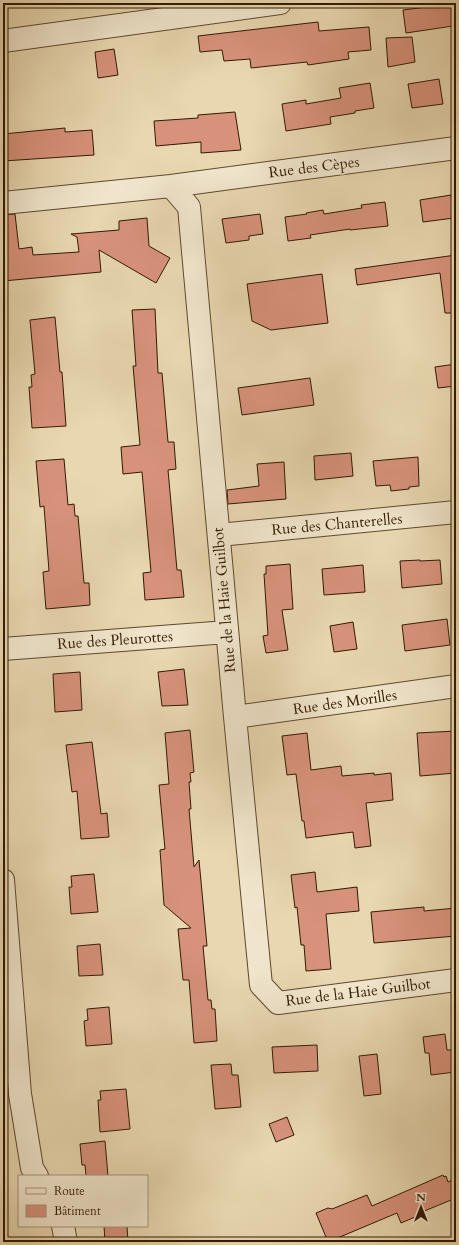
<svg xmlns="http://www.w3.org/2000/svg" width="459" height="1245" font-family="Cardo,serif">
<style>
.building{fill:#d8927c;stroke:#311a01}
.lines{fill:none;stroke-linecap:round;stroke-linejoin:round}
.minor-casing{stroke:#5f492d;stroke-width:24}
.minor{stroke:#f0e5cc;stroke-width:22}
.labels{text-anchor:middle;stroke-width:3;stroke-linejoin:round;paint-order:stroke}
.street-label{font-size:15px;fill:#311a01;stroke:#f0e5cc}
</style>
<rect width="100%" height="100%" fill="#e8d7b0"/>
<filter id="stains"><feTurbulence type="fractalNoise" baseFrequency=".005" numOctaves="4"/><feColorMatrix values="0 0 0 0 .2 0 0 0 0 .09 0 0 0 0 .02 0 0 0 .5 -.17"/></filter>
<radialGradient id="worn" r=".72"><stop offset=".6" stop-color="#630" stop-opacity="0"/><stop offset="1" stop-color="#630" stop-opacity=".3"/></radialGradient>
<path class="building" d="M451,4L453,26L406,33L403,10Z
M318,22L319,31L369,27L371,50L348,52L349,59L308,65L307,62L251,68L250,59L224,61L222,50L200,52L198,36Z
M412,37L415,62L388,67L386,38Z
M114,49L118,75L98,78L95,52Z
M439,79L443,104L412,108L408,84Z
M370,83L374,108L355,111V113L330,117L331,124L286,131L282,104L306,100V104L341,98L339,88Z
M235,112L241,150L201,153V142L156,146L154,121L198,118V115Z
M65,128V132L92,130L94,155L3,161V134Z
M451,195L454,218L423,222L420,200Z
M385,202L388,226L350,230V229L310,235L311,238L288,241L285,217L307,214L306,213L323,210L324,214L362,208L361,205Z
M15,214L19,249L32,247L33,255L79,252L77,237L71,234L119,230V221L147,218L149,246L170,258L156,283L99,250L101,272L3,281V215Z
M260,214L263,234L249,236V240L226,243L222,219Z
M456,255V313H445L440,273L357,285L355,269Z
M322,274L328,323L271,330L252,321L247,284Z
M155,309L158,373H162L168,442H174L176,469L168,470L177,570H181L184,597L145,600L143,573L151,572L142,472L123,474L121,447L140,445L133,366H136L132,310Z
M55,317L60,372H62L66,426L32,428L29,387H32L31,375L35,374L30,320Z
M456,364V386L438,388L435,367Z
M310,378L314,405L242,415L238,388Z
M351,453L353,476L315,480L314,456Z
M418,457L419,486L409,487V489L391,491L390,485L376,486L373,461Z
M64,459L68,505L74,504L75,516H78L84,583H89L90,605L46,609L43,572L49,571L44,506L40,507L36,461Z
M284,462L286,499L228,504L227,490L259,486L257,464Z
M420,560V561L440,560L442,584L402,588L400,561Z
M290,564L293,609L282,610L288,650L266,653L263,636L268,635L264,574H266V566Z
M363,565L365,592L324,595L322,569Z
M447,619L450,645L405,651L402,625Z
M353,622L357,649L334,652L330,626Z
M184,669L188,705L162,706L158,672Z
M80,672L82,710L55,712L53,674Z
M190,730L194,772L190,773L191,782H189L191,809H189L194,867L199,860L207,946H203L208,1000H211L212,1009H215L217,1041L194,1043L189,980H183L178,929L191,928L164,905L160,850L165,849L159,785L169,784L165,733Z
M456,731V773L420,776L417,733Z
M307,733L311,770L341,766L342,776L374,773V775L391,773L393,800L366,803L371,846L355,848L353,832L306,838L304,821H302L296,774L287,775L282,736Z
M92,742L101,814L107,813L109,837L81,839L77,791L72,792L66,745Z
M315,872L317,892L357,887L359,911L326,914L331,969L306,971L304,945H301L297,907L295,908L291,875Z
M94,874L98,912L71,914L69,887H72L71,876Z
M424,907V911L456,908V936L374,943L371,912Z
M100,944L103,975L79,976L77,946Z
M109,1007L112,1044L86,1046L84,1021L88,1020L87,1009Z
M445,1034L447,1050H452L455,1072L431,1075L429,1053H425L423,1037Z
M317,1045L318,1071L274,1073L272,1047Z
M377,1054L381,1094L364,1096L359,1056Z
M231,1064L232,1075H238L241,1107L215,1109L211,1065Z
M126,1089L130,1129L100,1132L98,1100H101L100,1091Z
M287,1117L294,1135L276,1142L269,1124Z
M105,1141L108,1176H86L85,1165H82L80,1144Z
M443,1175L444,1177L446,1176L448,1182L456,1178V1198L422,1212V1214L401,1223L397,1213L328,1242L316,1213L328,1208L332,1209L367,1195L372,1206Z
M104,1226H127L128,1242H105Z"/>
<g class="lines">
<defs>
<path id="minor" d="M3,41L280,3
M171,186L456,148
M3,203L171,186L189,207L235,717L261,985L278,1003L456,980
M219,535L456,512
M3,649L227,632
M235,717L456,686
M3,880L20,1094L32,1168L37,1176
M63,1226L66,1242"/>
</defs>
<use href="#minor" class="minor-casing"/>
<use href="#minor" class="minor"/>
</g>
<g class="labels">
<g class="street-label">
<text transform="translate(314 167) rotate(-7)" y="5">Rue des Cèpes</text>
<text transform="translate(337 524) rotate(-5)" y="5">Rue des Chanterelles</text>
<text transform="translate(224 600) rotate(-95)" y="5">Rue de la Haie Guilbot</text>
<text transform="translate(115 640) rotate(-4)" y="5">Rue des Pleurottes</text>
<text transform="translate(345 702) rotate(-8)" y="5">Rue des Morilles</text>
<text transform="translate(358 992) rotate(-7)" y="5">Rue de la Haie Guilbot</text>
</g>
</g>
<rect width="459" height="1245" fill="none" stroke="#e8d7b0" stroke-width="16"/>
<rect x="4" y="4" width="451" height="1237" fill="none" stroke="#311a01" stroke-width="2"/>
<rect x="8" y="8" width="443" height="1229" fill="none" stroke="#311a01"/>
<rect x="18" y="1175" width="130" height="52" fill="#f0e5cc" stroke="#a4947b"/>
<rect x="26" y="1188" width="20" height="6" fill="#f0e5cc" stroke="#a4947b"/>
<text x="54" y="1195" font-size="12" fill="#311a01">Route</text>
<rect x="26" y="1205" width="20" height="12" fill="#d8927c" stroke="#a4947b"/>
<text x="54" y="1215" font-size="12" fill="#311a01">Bâtiment</text>
<g transform="translate(421 1207)" stroke="#f0e5cc" stroke-width="3" paint-order="stroke">
<path d="M0-3L7 15L0 10L-7 15Z" fill="#311a01"/>
<text y="-6" font-size="11" font-weight="bold" text-anchor="middle" fill="#311a01">N</text>
</g>
<rect width="100%" height="100%" filter="url(#stains)"/>
<rect width="100%" height="100%" fill="url(#worn)"/>
</svg>
